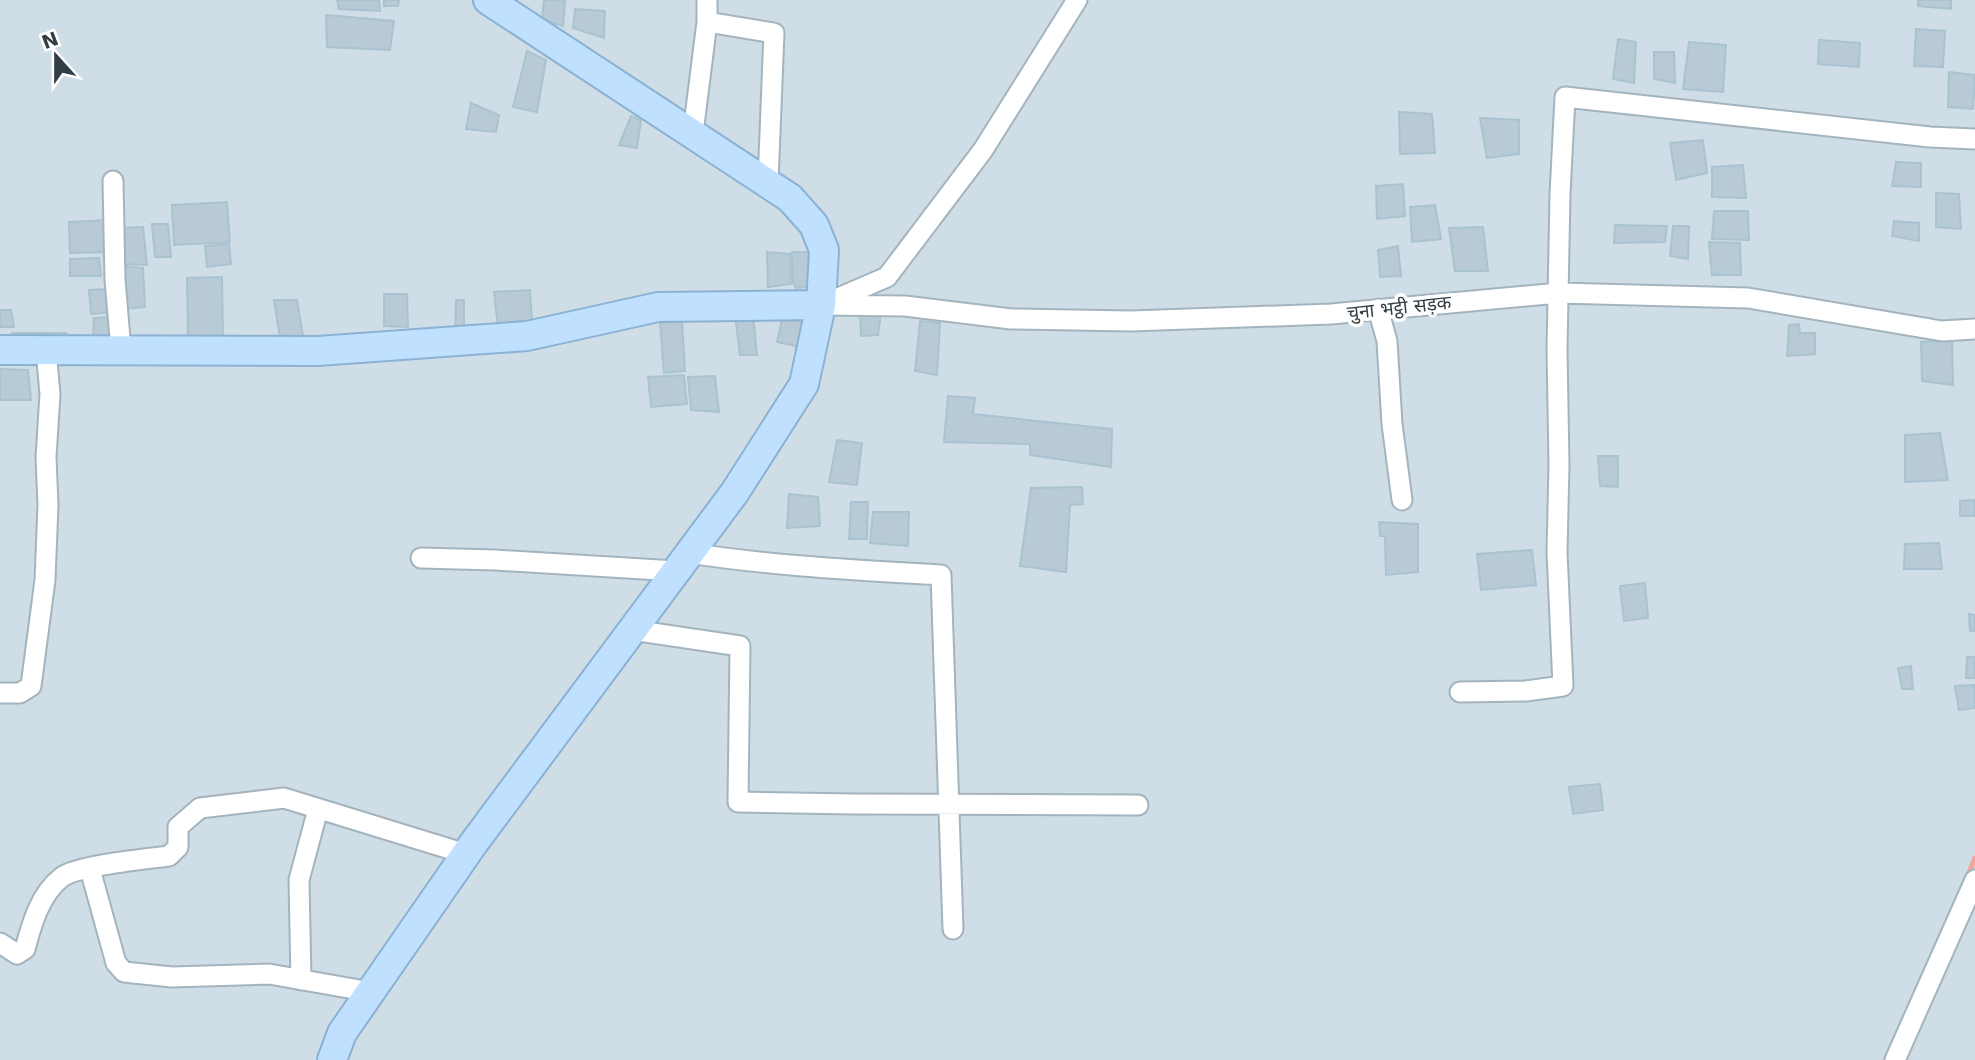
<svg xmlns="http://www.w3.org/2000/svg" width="1975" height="1060" font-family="'DejaVu Sans','Noto Sans Devanagari',sans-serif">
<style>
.residential{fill:#cfdde7}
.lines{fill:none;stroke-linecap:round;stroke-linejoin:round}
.stream{stroke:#f6a497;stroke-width:5}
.building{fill:#b7cad5;stroke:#a9c3d0;stroke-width:2}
.street-casing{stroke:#a4b4be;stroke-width:23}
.secondary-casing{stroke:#8bb1d3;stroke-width:32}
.street{stroke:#fff;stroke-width:19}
.secondary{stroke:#bfe0ff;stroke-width:28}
.labels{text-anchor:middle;stroke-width:7;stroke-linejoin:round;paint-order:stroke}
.street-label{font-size:19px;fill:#323e44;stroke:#fff}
</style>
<rect width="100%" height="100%" fill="#e1ebf2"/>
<path class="residential" d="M0,0H1975V1060H0Z"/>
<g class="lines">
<path class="stream" d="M1967,878L1975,858"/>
</g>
<path class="building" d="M337,0H379L380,11L339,9Z
M384,0H399L398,6H384Z
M544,0H565L563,26L542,20Z
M1918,0H1951V9L1918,6Z
M575,9L605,11L604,38L573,28Z
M326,15L394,21L390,50L327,47Z
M1916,29L1945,31L1943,67L1914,66Z
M1618,39L1636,42L1634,83L1613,79Z
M1819,40L1860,43L1859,67L1818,64Z
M1689,42L1726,45L1723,92L1683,89Z
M527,51L546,60L537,112L513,107Z
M1654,52H1674L1675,83L1654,79Z
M1949,72L1975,75L1973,109L1948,107Z
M471,103L499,115L496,132L466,129Z
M1399,112L1432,114L1435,153L1400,154Z
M631,116L641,120L637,148L619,145Z
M1480,118L1519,120V154L1487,158Z
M1703,140L1707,173L1676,180L1670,143Z
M1896,162L1921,163V187L1892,186Z
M1743,165L1746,198L1712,197V167Z
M1403,184L1405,216L1377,219L1376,186Z
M1936,193L1959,194L1961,229L1936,227Z
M227,202L230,242L174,245L172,205Z
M1435,205L1441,239L1412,242L1410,207Z
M1714,211H1748L1749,240L1712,239Z
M109,220L111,252L70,253L69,222Z
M1894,221L1919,223V241L1892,236Z
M152,224H168L171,257H155Z
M1615,225L1667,226L1665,242L1614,243Z
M1673,226H1689L1688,259L1670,256Z
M143,227L147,265L123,264L121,228Z
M1483,227L1488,271H1455L1449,228Z
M1709,242L1740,243L1741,275H1712Z
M229,244L231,264L207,267L205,246Z
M1398,246L1401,276L1380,277L1378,250Z
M767,252L790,254L791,284L768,287Z
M792,252H810L816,286L796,288L793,283Z
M99,258L101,276H70V259Z
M122,266L143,268L145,307L123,309Z
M222,277L223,338L188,340L187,278Z
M110,289L111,312L91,314L89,290Z
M530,290L532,324L498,328L494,292Z
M384,294H407L408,327L384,326Z
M274,300H297L303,336L280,338Z
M456,300H464V334L455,335Z
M860,309L881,312L878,335L861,336Z
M0,310H11L14,327H0Z
M784,310L808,313L800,347L777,342Z
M753,314L757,355H740L735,315Z
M112,317L113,339H93L94,318Z
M682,321L685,371L664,373L660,323Z
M920,321L940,323L937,375L915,371Z
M1799,324L1800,333H1815V354L1787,356L1789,325Z
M12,333H66L65,344L13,346Z
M1952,340L1953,385L1922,381L1921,342Z
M0,369L28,370L31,400H0Z
M684,375L687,404L651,407L648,377Z
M715,376L719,412L691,410L688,377Z
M948,396L975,398L973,414L1112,429L1111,467L1030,455V444L944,442Z
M1940,433L1948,480L1905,482V435Z
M837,440L862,443L857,485L829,482Z
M1598,456H1618V487L1600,486Z
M1082,487L1083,504L1070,505L1066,572L1020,566L1031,488Z
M789,494L818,497L820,526L787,528Z
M1975,500V516H1960V501Z
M851,502H868L867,539H849Z
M873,512H909L908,546L870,543Z
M1379,522L1418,524V572L1386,575L1385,536H1380Z
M1939,543L1942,569H1904L1905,544Z
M1532,550L1536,585L1481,590L1477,554Z
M1645,583L1648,618L1624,621L1620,586Z
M1969,614L1975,615V631H1970Z
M1967,657H1975V678H1966Z
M1911,666L1913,689H1902L1898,668Z
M1975,685V708L1959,710L1955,686Z
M1600,784L1603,810L1573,814L1569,787Z"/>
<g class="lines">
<defs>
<path id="street" d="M707,0V22L774,33L768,182
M693,133L707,22
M113,181L115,280L121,350
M829,302L887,277L983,150L1077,0
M821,305L905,306L1011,319L1131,321L1331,314L1559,293L1748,298L1942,331L1975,329
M1378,309L1387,341L1392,424L1402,500
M689,553C773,566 857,570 941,575L953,929
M421,558L495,560L676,571
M632,630L740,646L738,802L854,804L1138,805
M1460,692L1526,691L1563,686L1557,552L1559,465L1557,349L1560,194L1565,97L1930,137L1975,139
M0,693H20L31,686L45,580L48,505L46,457L50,394L46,350
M90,869L116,963L124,972L172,977L269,974L371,992
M0,943L17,954L25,949C32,923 40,894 62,877C79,865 147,859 169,856L178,847V827L200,808L284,798L466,854
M301,980L299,880L318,809
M1895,1060L1975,880"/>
<path id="secondary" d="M0,350L318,351L527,336L658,307L821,305
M332,1060L342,1033L473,844L735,492L804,384L821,305L824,250L814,225L790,198L488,0"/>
</defs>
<use href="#street" class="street-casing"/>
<use href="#secondary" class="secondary-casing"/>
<use href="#street" class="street"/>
<use href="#secondary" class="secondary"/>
</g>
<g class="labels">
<g class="street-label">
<text transform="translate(1399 307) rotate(-6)" y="7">चुना भट्ठी सड़क</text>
</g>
</g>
<g transform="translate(56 56) rotate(339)" stroke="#ffffff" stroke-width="5" paint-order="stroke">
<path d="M0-5L12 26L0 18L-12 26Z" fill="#323e44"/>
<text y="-10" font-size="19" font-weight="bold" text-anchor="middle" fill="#323e44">N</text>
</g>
</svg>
